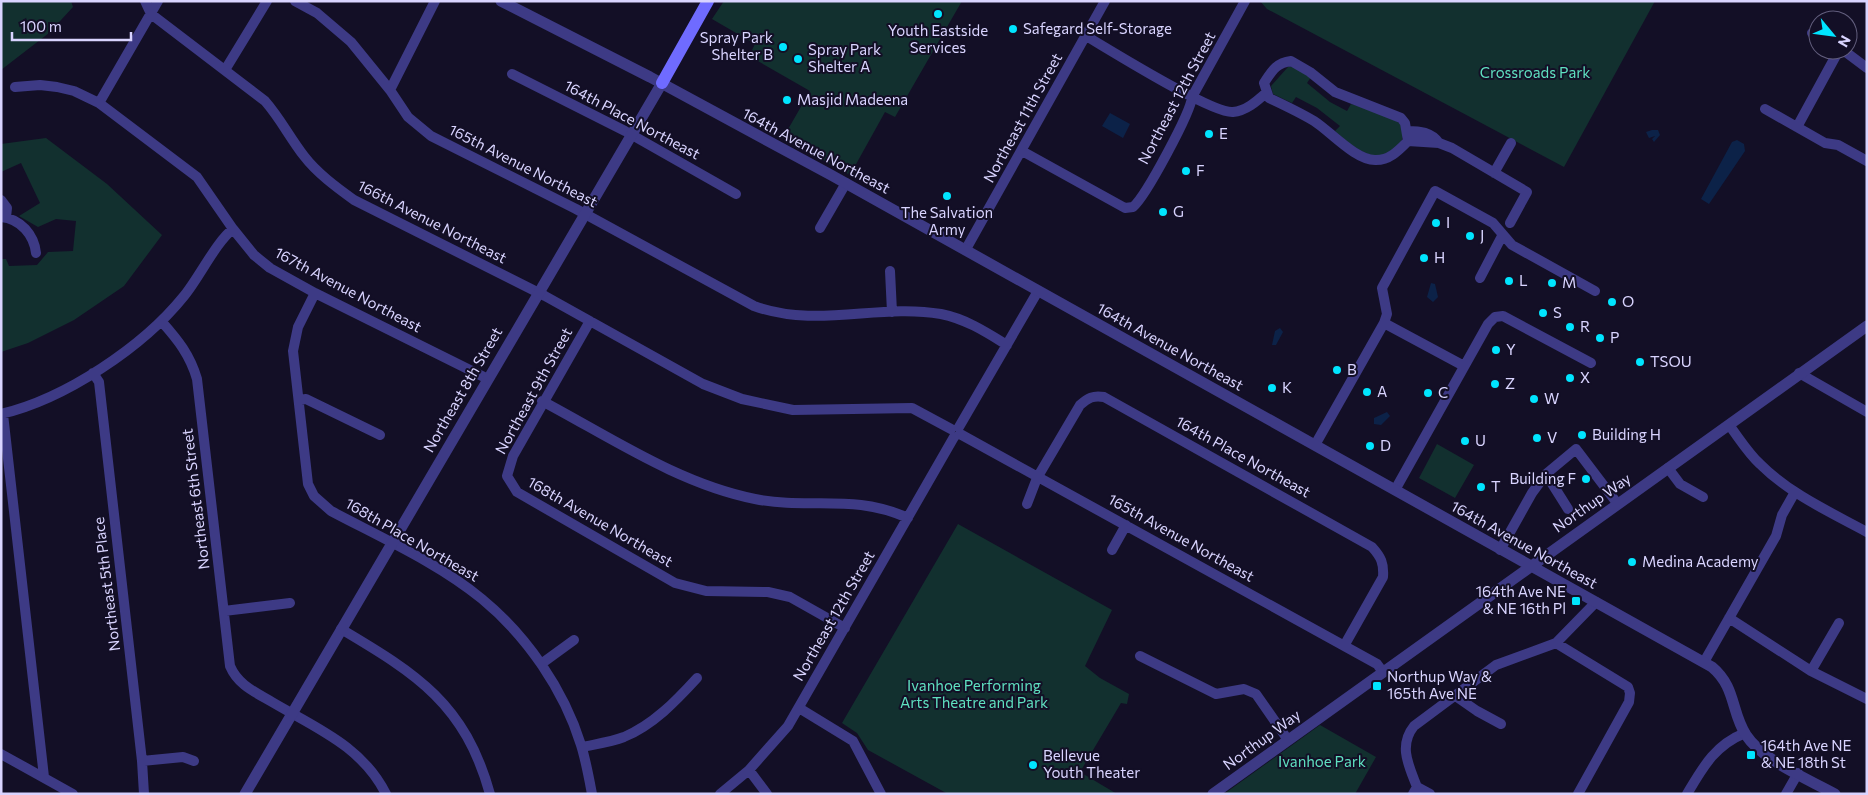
<svg xmlns="http://www.w3.org/2000/svg" width="1868" height="795" font-family="Commissioner,sans-serif">
<style>
.green{fill:#12302f}
.water{fill:#0c2248}
.lines{fill:none;stroke-linecap:round;stroke-linejoin:round}
.minor{stroke:#3d3a85;stroke-width:10}
.tertiary{stroke:#3d3a85;stroke-width:11}
.secondary{stroke:#6f6bff;stroke-width:12}
.poi-dot{fill:#00e5ff;stroke:#130f26;stroke-width:2}
.labels{text-anchor:middle;stroke-width:4;stroke-linejoin:round;paint-order:stroke}
.poi-label{font-size:15px;fill:#d9d4ff;stroke:#130f26;text-anchor:start}
.park-label{font-size:15px;fill:#5fe0c0;stroke:#130f26}
.street-label{font-size:15px;fill:#d9d4ff;stroke:#130f26}
</style>
<rect width="100%" height="100%" fill="#130f26"/>
<path class="green" d="M1,1H71L73,7L49,33L1,70Z
M724,1H962L895,117L885,112L850,175L783,138L810,91L749,56L755,44L712,19Z
M1260,1H1655L1564,167L1267,9Z
M1288,67H1297L1311,77L1307,83L1330,102L1347,111L1351,104L1379,111L1401,124C1407,147 1396,148 1378,157C1361,153 1348,143 1335,131L1340,126L1317,108L1296,97L1292,103L1273,94L1271,86Z
M46,138L107,184L162,235L124,286L74,320L28,343L1,352V259H6L9,266L37,265L48,252L73,251L76,221L56,219L38,227L19,216L40,203L21,163L1,172V144Z
M1437,444L1474,465L1455,498L1419,478Z
M958,524L1112,610L1085,666L1100,678L1129,694L1127,704L1121,703L1080,772L1117,794H948L868,750L857,733L842,723Z
M1320,725L1376,757L1355,794H1224Z"/>
<path class="water" d="M1110,113L1130,124L1123,138L1102,126Z
M1652,130H1658L1660,135L1654,142L1652,139L1655,136L1649,138L1646,132Z
M1737,140L1744,144L1745,151L1709,204L1701,199L1732,142Z
M1431,283L1435,284L1438,297L1433,302L1427,297Z
M1280,328L1283,332L1276,345H1272L1275,331Z
M1387,412L1390,416L1381,425L1374,424V418Z"/>
<g class="lines">
<path class="minor" d="M145,1L151,14L265,101C280,118 290,138 304,156C317,173 336,187 354,200L545,296L703,384L742,399L793,410L912,408L951,429
M295,1L317,13L351,42L390,90L408,117L431,136L576,209L754,306C818,329 878,303 941,314C966,319 986,332 1007,345
M1812,33L1818,36
M1086,36C1110,50 1212,114 1233,112C1246,111 1257,101 1266,93
M1843,50L1867,68
M1291,61L1310,72L1335,92L1401,118L1405,123L1408,141C1399,150 1390,160 1376,160C1356,161 1330,131 1314,121C1299,112 1284,105 1269,98L1264,83C1272,71 1276,63 1291,61Z
M225,70L267,1
M512,74L625,131L736,194
M15,87L40,85L57,87L74,91L99,103L197,177L233,229L254,255L270,268L315,293L488,379
M390,90L435,1
M99,103L158,1
M1765,109L1825,143L1838,145L1867,161
M1797,127L1839,50
M1407,131C1420,131 1431,132 1439,143
M1408,141L1439,143L1452,148L1527,192L1510,223
M1022,151L1125,208L1133,207C1146,196 1191,112 1192,97L1245,1
M1494,173L1511,143
M1,200L7,208L6,217
M1,217C21,219 34,235 36,253
M820,228L846,183
M966,249L1105,1
M890,271L892,312
M1480,278L1502,236
M315,293L298,327L293,351L308,484L314,496L331,511C382,538 438,563 482,599C527,636 564,690 581,745C586,761 589,778 592,794
M590,321L513,456L507,476L517,492L675,583L706,591L768,592L790,597L845,628
M162,322C178,340 190,355 197,379L230,666C238,685 255,692 272,702C316,728 362,746 386,794
M1384,323L1464,366
M93,373L99,382L142,761L144,794
M1799,373L1867,412
M299,400L306,399L380,435
M542,401C610,437 679,484 755,499C810,510 853,493 908,518
M1,414C65,399 143,347 184,296C199,278 216,242 233,229
M3,414L44,777
M1729,425C1739,438 1748,453 1760,464C1790,494 1830,512 1867,532
M959,427L1038,291
M960,434L1377,664L1383,672
M1315,445L1384,323L1387,314L1382,288L1435,191L1493,223L1512,245L1595,291
M1668,468L1680,484L1703,497
M1546,474L1568,509
M1395,490L1488,324L1495,317L1503,316L1591,363
M1027,504L1037,478L1080,405C1088,398 1093,395 1104,397L1372,547C1381,557 1384,563 1383,577L1344,646
M1112,550L1126,525
M1500,550L1532,493L1546,474L1576,449L1617,503
M224,611L290,603
M1729,618L1811,671L1867,699
M341,629C417,674 465,704 490,794
M1556,643L1628,687L1630,693L1629,702L1578,794
M1140,656L1216,694L1244,689L1256,694L1288,740
M1704,662L1776,536L1782,515L1795,492
M541,664L574,640
M1811,671L1839,623
M1454,695L1477,711L1501,724
M799,708L853,741L881,794
M582,747C596,744 611,742 624,737C653,725 676,701 697,678
M1,754L73,794
M142,761L183,757L194,761
M749,770L767,794
M1417,787L1430,794
M720,794L749,770L788,726L954,437
M1413,794L1417,787C1409,766 1398,746 1414,726L1496,665L1556,643L1596,602
M1687,794C1703,767 1715,745 1745,733
M1786,794L1798,773"/>
<path class="tertiary" d="M501,1L650,77L831,175L1712,667C1736,687 1731,712 1746,735C1763,761 1808,779 1835,794
M245,794L662,83
M1213,794L1867,326"/>
<path class="secondary" d="M662,83L708,1"/>
</g>
<g class="poi-dot">
<circle cx="938" cy="14" r="5"/>
<circle cx="1013" cy="29" r="5"/>
<circle cx="783" cy="47" r="5"/>
<circle cx="798" cy="59" r="5"/>
<circle cx="787" cy="100" r="5"/>
<circle cx="1209" cy="134" r="5"/>
<circle cx="1186" cy="171" r="5"/>
<circle cx="947" cy="196" r="5"/>
<circle cx="1163" cy="212" r="5"/>
<circle cx="1436" cy="223" r="5"/>
<circle cx="1470" cy="236" r="5"/>
<circle cx="1424" cy="258" r="5"/>
<circle cx="1509" cy="281" r="5"/>
<circle cx="1552" cy="283" r="5"/>
<circle cx="1612" cy="302" r="5"/>
<circle cx="1543" cy="313" r="5"/>
<circle cx="1570" cy="327" r="5"/>
<circle cx="1600" cy="338" r="5"/>
<circle cx="1496" cy="350" r="5"/>
<circle cx="1640" cy="362" r="5"/>
<circle cx="1337" cy="370" r="5"/>
<circle cx="1570" cy="378" r="5"/>
<circle cx="1495" cy="384" r="5"/>
<circle cx="1272" cy="388" r="5"/>
<circle cx="1367" cy="392" r="5"/>
<circle cx="1428" cy="393" r="5"/>
<circle cx="1534" cy="399" r="5"/>
<circle cx="1582" cy="435" r="5"/>
<circle cx="1537" cy="438" r="5"/>
<circle cx="1465" cy="441" r="5"/>
<circle cx="1370" cy="446" r="5"/>
<circle cx="1586" cy="479" r="5"/>
<circle cx="1481" cy="487" r="5"/>
<circle cx="1632" cy="562" r="5"/>
<rect x="1571" y="596" width="10" height="10" rx="2.5"/>
<rect x="1372" y="681" width="10" height="10" rx="2.5"/>
<rect x="1746" y="750" width="10" height="10" rx="2.5"/>
<circle cx="1033" cy="765" r="5"/>
</g>
<g class="labels">
<g class="poi-label">
<text x="1023" y="34">Safegard Self-Storage</text>
<text x="938" y="36" text-anchor="middle">Youth Eastside<tspan x="938" dy="17">Services</tspan></text>
<text x="773" y="43" text-anchor="end">Spray Park<tspan x="773" dy="17">Shelter B</tspan></text>
<text x="808" y="55">Spray Park<tspan x="808" dy="17">Shelter A</tspan></text>
<text x="797" y="105">Masjid Madeena</text>
<text x="1219" y="139">E</text>
<text x="1196" y="176">F</text>
<text x="1173" y="217">G</text>
<text x="947" y="218" text-anchor="middle">The Salvation<tspan x="947" dy="17">Army</tspan></text>
<text x="1446" y="228">I</text>
<text x="1480" y="241">J</text>
<text x="1434" y="263">H</text>
<text x="1519" y="286">L</text>
<text x="1562" y="288">M</text>
<text x="1622" y="307">O</text>
<text x="1553" y="318">S</text>
<text x="1580" y="332">R</text>
<text x="1610" y="343">P</text>
<text x="1506" y="355">Y</text>
<text x="1650" y="367">TSOU</text>
<text x="1347" y="375">B</text>
<text x="1580" y="383">X</text>
<text x="1505" y="389">Z</text>
<text x="1282" y="393">K</text>
<text x="1377" y="397">A</text>
<text x="1438" y="398">C</text>
<text x="1544" y="404">W</text>
<text x="1592" y="440">Building H</text>
<text x="1547" y="443">V</text>
<text x="1475" y="446">U</text>
<text x="1380" y="451">D</text>
<text x="1576" y="484" text-anchor="end">Building F</text>
<text x="1491" y="492">T</text>
<text x="1642" y="567">Medina Academy</text>
<text x="1566" y="597" text-anchor="end">164th Ave NE<tspan x="1566" dy="17">&amp; NE 16th Pl</tspan></text>
<text x="1387" y="682">Northup Way &amp;<tspan x="1387" dy="17">165th Ave NE</tspan></text>
<text x="1761" y="751">164th Ave NE<tspan x="1761" dy="17">&amp; NE 18th St</tspan></text>
<text x="1043" y="761">Bellevue<tspan x="1043" dy="17">Youth Theater</tspan></text>
</g>
<g class="park-label">
<text x="1535" y="78">Crossroads Park</text>
<text x="974" y="691">Ivanhoe Performing<tspan x="974" dy="17">Arts Theatre and Park</tspan></text>
<text x="1322" y="767">Ivanhoe Park</text>
</g>
<g class="street-label">
<text transform="translate(1177 98) rotate(-62)" y="5">Northeast 12th Street</text>
<text transform="translate(1023 118) rotate(-61)" y="5">Northeast 11th Street</text>
<text transform="translate(632 120) rotate(28)" y="5">164th Place Northeast</text>
<text transform="translate(816 151) rotate(28)" y="5">164th Avenue Northeast</text>
<text transform="translate(523 166) rotate(27)" y="5">165th Avenue Northeast</text>
<text transform="translate(432 222) rotate(27)" y="5">166th Avenue Northeast</text>
<text transform="translate(348 290) rotate(28)" y="5">167th Avenue Northeast</text>
<text transform="translate(1170 347) rotate(29)" y="5">164th Avenue Northeast</text>
<text transform="translate(463 390) rotate(-60)" y="5">Northeast 8th Street</text>
<text transform="translate(534 391) rotate(-61)" y="5">Northeast 9th Street</text>
<text transform="translate(1243 457) rotate(29)" y="5">164th Place Northeast</text>
<text transform="translate(196 499) rotate(-97)" y="5">Northeast 6th Street</text>
<text transform="translate(1592 503) rotate(-35)" y="5">Northup Way</text>
<text transform="translate(600 522) rotate(30)" y="5">168th Avenue Northeast</text>
<text transform="translate(1181 538) rotate(29)" y="5">165th Avenue Northeast</text>
<text transform="translate(412 540) rotate(30)" y="5">168th Place Northeast</text>
<text transform="translate(1524 545) rotate(29)" y="5">164th Avenue Northeast</text>
<text transform="translate(107 584) rotate(-97)" y="5">Northeast 5th Place</text>
<text transform="translate(834 616) rotate(-60)" y="5">Northeast 12th Street</text>
<text transform="translate(1262 740) rotate(-36)" y="5">Northup Way</text>
</g>
</g>
<rect width="1868" height="795" fill="none" stroke="#d9d4ff" stroke-width="5"/>
<g transform="translate(1833 35) rotate(119)"><circle r="24" fill="#130f26" stroke="#625e7d"/>
<path d="M0-4L9 19L0 12L-9 19Z" fill="#00e5ff"/>
<text y="-8" font-size="14" font-weight="bold" text-anchor="middle" fill="#d9d4ff">N</text>
</g>
<path d="M12 32v8h119v-8" fill="none" stroke="#d9d4ff" stroke-width="2.5"/>
<text x="20" y="32" font-size="15" fill="#d9d4ff" stroke="#130f26" stroke-width="4" paint-order="stroke">100 m</text>
</svg>
